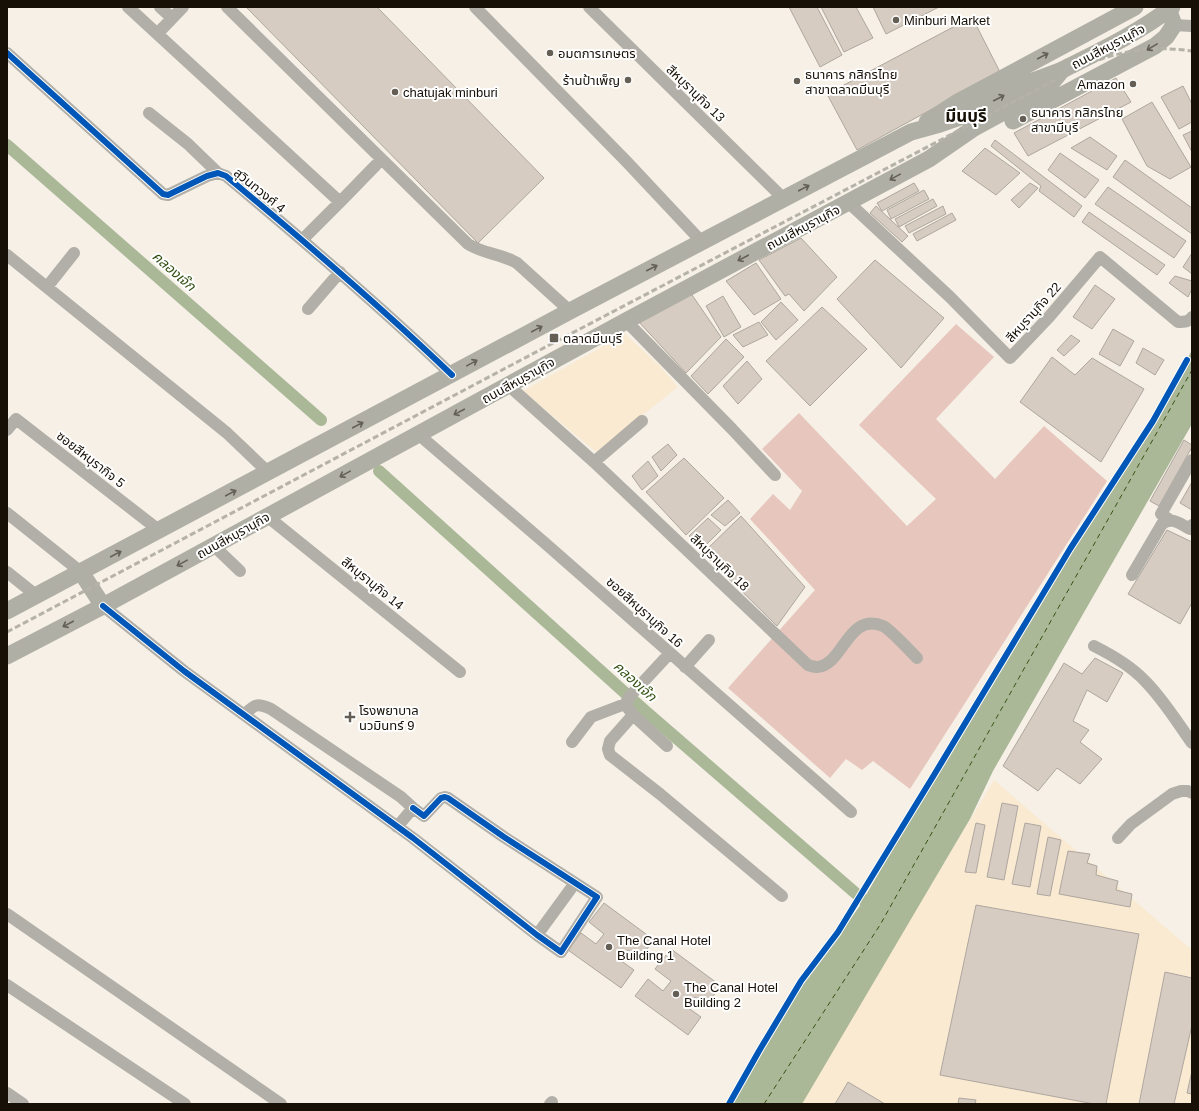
<svg xmlns="http://www.w3.org/2000/svg" width="1199" height="1111" font-family="Arial,'Noto Sans Thai',sans-serif">
<style>
.built{fill:#f9ead1}
.forest{fill:#e7c7bd}
.water{fill:#aab898}
.lines{fill:none;stroke-linecap:round;stroke-linejoin:round}
.canal{stroke:#aab898;stroke-width:12}
.ferry{stroke:#355214;stroke-width:1;stroke-dasharray:5 4;stroke-linecap:butt}
.building{fill:#d7ccc2;stroke:#aea79f}
.street{stroke:#b1afa8;stroke-width:12}
.secondary{stroke:#b0afa5;stroke-width:17}
.rail{stroke:#b5b2aa;stroke-width:3;stroke-dasharray:6 3;stroke-linecap:butt}
.secondary-bridge{stroke:#b0afa5;stroke-width:17}
.cycleway-casing{stroke:#fff;stroke-width:8}
.cycleway{stroke:#0057b8;stroke-width:6}
.oneway{stroke:#636056}
.poi-dot{fill:#645e54;stroke:#fff;stroke-width:1.5}
.labels{text-anchor:middle;stroke-width:4;stroke-linejoin:round;paint-order:stroke}
.poi-label{font-size:13px;fill:#161006;stroke:#fff;text-anchor:start}
.street-label{font-size:13px;fill:#161006;stroke:#fff}
.water-label{font-size:14px;font-style:italic;fill:#355214;stroke:#fff}
.district-label{font-size:17px;font-weight:bold;fill:#161006;stroke:#fff}
</style>
<rect width="100%" height="100%" fill="#f6f0e6"/>
<path class="built" d="M625,334L659,365L678,387L596,452L523,391Z
M994,780L1192,950V1104H799Z"/>
<path class="forest" d="M956,324L994,357L936,419L995,479L1044,426L1107,481L910,789L873,761L862,770L846,759L830,778L728,688L815,590L750,519L773,494L790,510L802,491L762,449L799,413L907,526L936,499L859,425Z"/>
<path class="water" d="M1192,350V424L993,771L970,819L802,1104H731L805,978L833,943L859,907L1016,636L1154,422Z"/>
<g class="lines">
<path class="canal" d="M7,145L321,420
M379,471L644,710L875,910"/>
<path class="ferry" d="M764,1104L880,925L1192,370"/>
</g>
<path class="building" d="M246,7H377L544,178L478,243Z
M789,7H817L842,55L820,67Z
M821,7H856L873,38L844,52Z
M873,7H939L886,34Z
M972,17L1000,72L857,150L827,94Z
M1116,78L1131,102L1028,156L1014,133Z
M1183,86L1192,104V122L1179,129L1161,97Z
M1152,102L1191,167L1170,179L1147,166L1122,119Z
M1192,131V152L1183,135Z
M1090,137L1117,156L1107,170L1071,148Z
M995,140L1082,206L1074,217L1039,191L1041,186L991,146Z
M985,148L1020,173L996,195L962,171Z
M1060,153L1099,180L1085,198L1048,170Z
M1125,160L1192,208V234L1113,177Z
M914,183L919,191L882,211L877,203Z
M1030,183L1038,188L1019,208L1011,200Z
M1108,187L1186,241L1174,258L1095,204Z
M924,190L929,199L891,219L887,210Z
M933,199L937,206L899,227L895,219Z
M876,206L908,236L902,242L870,213Z
M943,206L946,214L909,233L905,226Z
M1089,212L1165,265L1157,275L1082,222Z
M952,213L956,220L917,241L913,234Z
M801,238L837,277L804,311L789,294L785,296L759,260Z
M1192,253V274L1183,267Z
M875,260L944,318L901,368L837,299Z
M756,263L781,299L754,315L726,281Z
M1175,276L1192,281V289L1188,297L1169,283Z
M1095,285L1115,299L1092,329L1073,317Z
M690,292L721,337L686,373L638,321Z
M723,296L741,327L724,337L706,306Z
M781,302L798,320L776,340L761,322Z
M822,307L867,349L810,406L766,361Z
M759,322L768,335L743,347L733,335Z
M1113,329L1134,341L1120,366L1099,354Z
M1071,335L1080,341L1064,356L1057,350Z
M726,339L744,357L708,394L691,376Z
M1143,348L1164,360L1155,375L1136,363Z
M1052,357L1075,375L1092,358L1144,389L1101,462L1020,402Z
M747,361L762,379L738,404L723,386Z
M1184,440L1192,445V447L1159,506L1150,501Z
M668,444L677,455L661,471L652,457Z
M684,458L724,498L686,535L646,492Z
M648,461L658,476L642,490L632,476Z
M1192,482V510L1180,503Z
M728,500L740,513L725,526L711,515Z
M741,516L805,587L777,626L703,553Z
M708,518L721,530L702,549L689,536Z
M1167,530L1192,542V603L1180,624L1128,594Z
M1095,658L1123,673L1107,702L1087,690L1073,721L1089,730L1080,742L1102,759L1080,784L1057,768L1038,791L1003,766L1064,663L1082,674Z
M1002,803L1018,806L1004,880L987,877Z
M976,823L985,825L976,873L965,872Z
M1025,823L1041,826L1030,887L1012,884Z
M1048,837L1061,840L1050,896L1037,894Z
M1068,851L1090,854L1087,863L1097,866L1096,875L1118,881L1116,890L1132,894L1130,907L1059,894Z
M604,903L654,940L640,958L628,950L620,960L634,970L621,988L568,950L581,933L596,944L604,934L589,922Z
M976,905L1139,934L1106,1104H1094L940,1075Z
M671,949L721,986L706,1005L695,997L687,1007L701,1017L688,1035L635,996L648,979L663,991L671,981L655,969Z
M1165,972L1192,978V1025L1174,1104H1139Z
M1192,1071V1094L1187,1093Z
M848,1082L885,1104H835Z
M959,1098L976,1100L975,1104H958Z"/>
<g class="lines">
<path class="street" d="M128,7L340,202L302,240
M160,7L172,18
M227,7L468,244C484,254 502,254 517,263L570,311
M475,7L626,161L702,242
M589,7L784,199
M1174,25L1192,26
M158,33L183,7
M7,53L163,194L168,195L207,176L218,173L226,176C303,240 379,305 452,375
M149,113L188,144L218,173
M340,202L376,165
M848,202L950,297L1010,358L1049,317L1100,257L1178,322C1184,322 1189,322 1192,317
M7,255L227,433L269,473
M47,287L74,253
M308,309L340,272
M626,321L732,429L775,475
M508,385L594,462L808,665C811,666 814,667 817,667C843,666 848,611 883,626C890,629 910,651 917,658
M7,430L16,419L160,531
M418,434L546,544L851,812
M594,462L642,421
M7,513L81,572
M268,517L460,672
M1170,520L1161,514L1192,460
M214,546L240,571
M7,572L37,596
M1132,575L1162,524C1172,516 1180,524 1190,529L1192,525
M103,606L184,671L413,838L537,935L561,952L597,897L504,837L448,798L445,797L441,798L424,816L413,808
M1094,646C1112,655 1131,666 1145,681C1163,699 1177,722 1192,743
M685,667L709,640
M628,708L633,715L667,746
M245,714C255,704 257,703 271,709L401,797L413,808L397,827
M633,715L610,741L608,749L610,755L660,794L782,896
M572,742L591,717L625,704L631,695L670,653
M1118,838L1131,824L1172,794L1181,791H1188L1192,793
M7,914L281,1104
M537,935L575,883
M7,985L185,1104
M7,1093L23,1104
M550,1104L552,1102"/>
<path class="secondary" d="M1013,121L1155,46L1166,37L1174,25L1169,11L1165,7
M927,122L958,102L1135,7
M81,572L103,606
M7,611L570,311L911,132L940,124L963,116L1025,84L1060,71
M7,656L103,606L626,321L929,159L974,128L1038,93L1048,87L1062,70"/>
<path class="rail" d="M7,632L555,342L1078,68C1117,51 1150,45 1192,51"/>
<path class="secondary-bridge" d="M1062,70C1100,51 1138,33 1172,7"/>
<defs>
<path id="cycleway" d="M7,53L163,194L168,195L207,176L218,173L226,176C303,240 379,305 452,375
M103,606L184,671L413,838L537,935L561,952L597,897L504,837L448,798L445,797L441,798L424,816L413,808
M729,1104L759,1051L801,981L838,932L934,775L1070,549L1153,421L1187,360"/>
</defs>
<use href="#cycleway" class="cycleway-casing"/>
<use href="#cycleway" class="cycleway"/>
</g>
<defs><path id="oneway-shaft" d="M-6 0H5M1.5-3L5.5 0L1.5 3" fill="none" stroke-width="1.6" stroke-linecap="round" stroke-linejoin="round"/></defs>
<g class="oneway">
<use href="#oneway-shaft" transform="translate(1152 47) rotate(149)"/>
<use href="#oneway-shaft" transform="translate(1043 56) rotate(-28)"/>
<use href="#oneway-shaft" transform="translate(999 98) rotate(-27)"/>
<use href="#oneway-shaft" transform="translate(895 177) rotate(151)"/>
<use href="#oneway-shaft" transform="translate(804 188) rotate(-28)"/>
<use href="#oneway-shaft" transform="translate(743 258) rotate(152)"/>
<use href="#oneway-shaft" transform="translate(652 268) rotate(-27)"/>
<use href="#oneway-shaft" transform="translate(537 329) rotate(-28)"/>
<use href="#oneway-shaft" transform="translate(472 363) rotate(-29)"/>
<use href="#oneway-shaft" transform="translate(459 412) rotate(152)"/>
<use href="#oneway-shaft" transform="translate(358 425) rotate(-28)"/>
<use href="#oneway-shaft" transform="translate(345 474) rotate(151)"/>
<use href="#oneway-shaft" transform="translate(231 493) rotate(-28)"/>
<use href="#oneway-shaft" transform="translate(116 554) rotate(-28)"/>
<use href="#oneway-shaft" transform="translate(182 563) rotate(151)"/>
<use href="#oneway-shaft" transform="translate(68 624) rotate(152)"/>
</g>
<g class="poi-dot">
<circle cx="896" cy="20" r="4"/>
<circle cx="550" cy="53" r="4"/>
<circle cx="628" cy="80" r="4"/>
<circle cx="797" cy="81" r="4"/>
<circle cx="1133" cy="84" r="4"/>
<circle cx="395" cy="92" r="4"/>
<circle cx="1023" cy="119" r="4"/>
<rect x="549" y="333" width="10" height="10" rx="2"/>
<path d="M348 711h4v4h4v4h-4v4h-4v-4h-4v-4h4z"/>
<circle cx="609" cy="947" r="4"/>
<circle cx="676" cy="994" r="4"/>
</g>
<g class="labels">
<g class="poi-label">
<text x="904" y="25">Minburi Market</text>
<text x="558" y="58">อมตการเกษตร</text>
<text x="805" y="79">ธนาคาร กสิกรไทย<tspan x="805" dy="15">สาขาตลาดมีนบุรี</tspan></text>
<text x="620" y="85" text-anchor="end">ร้านป้าเพ็ญ</text>
<text x="1125" y="89" text-anchor="end">Amazon</text>
<text x="403" y="97">chatujak minburi</text>
<text x="1031" y="117">ธนาคาร กสิกรไทย<tspan x="1031" dy="15">สาขามีบุรี</tspan></text>
<text x="563" y="343">ตลาดมีนบุรี</text>
<text x="359" y="715">โรงพยาบาล<tspan x="359" dy="15">นวมินทร์ 9</tspan></text>
<text x="617" y="945">The Canal Hotel<tspan x="617" dy="15">Building 1</tspan></text>
<text x="684" y="992">The Canal Hotel<tspan x="684" dy="15">Building 2</tspan></text>
</g>
<g class="street-label">
<text transform="translate(1108 46) rotate(-28)" y="5">ถนนสีหบุรานุกิจ</text>
<text transform="translate(696 93) rotate(44)" y="5">สีหบุรานุกิจ 13</text>
<text transform="translate(260 190) rotate(39)" y="5">สุวินทวงศ์ 4</text>
<text transform="translate(803 227) rotate(-28)" y="5">ถนนสีหบุรานุกิจ</text>
<text transform="translate(1033 312) rotate(-48)" y="5">สีหบุรานุกิจ 22</text>
<text transform="translate(518 380) rotate(-29)" y="5">ถนนสีหบุรานุกิจ</text>
<text transform="translate(91 459) rotate(38)" y="5">ซอยสีหบุรากิจ 5</text>
<text transform="translate(233 535) rotate(-29)" y="5">ถนนสีหบุรานุกิจ</text>
<text transform="translate(720 562) rotate(44)" y="5">สีหบุรานุกิจ 18</text>
<text transform="translate(373 583) rotate(39)" y="5">สีหบุรานุกิจ 14</text>
<text transform="translate(645 612) rotate(42)" y="5">ซอยสีหบุรานุกิจ 16</text>
</g>
<g class="water-label">
<text transform="translate(174 271) rotate(41)" y="5">คลองเจ๊ก</text>
<text transform="translate(635 681) rotate(42)" y="5">คลองเจ๊ก</text>
</g>
<g class="district-label">
<text x="966" y="122">มีนบุรี</text>
</g>
</g>
<rect width="1199" height="1111" fill="none" stroke="#161006" stroke-width="16"/>
</svg>
